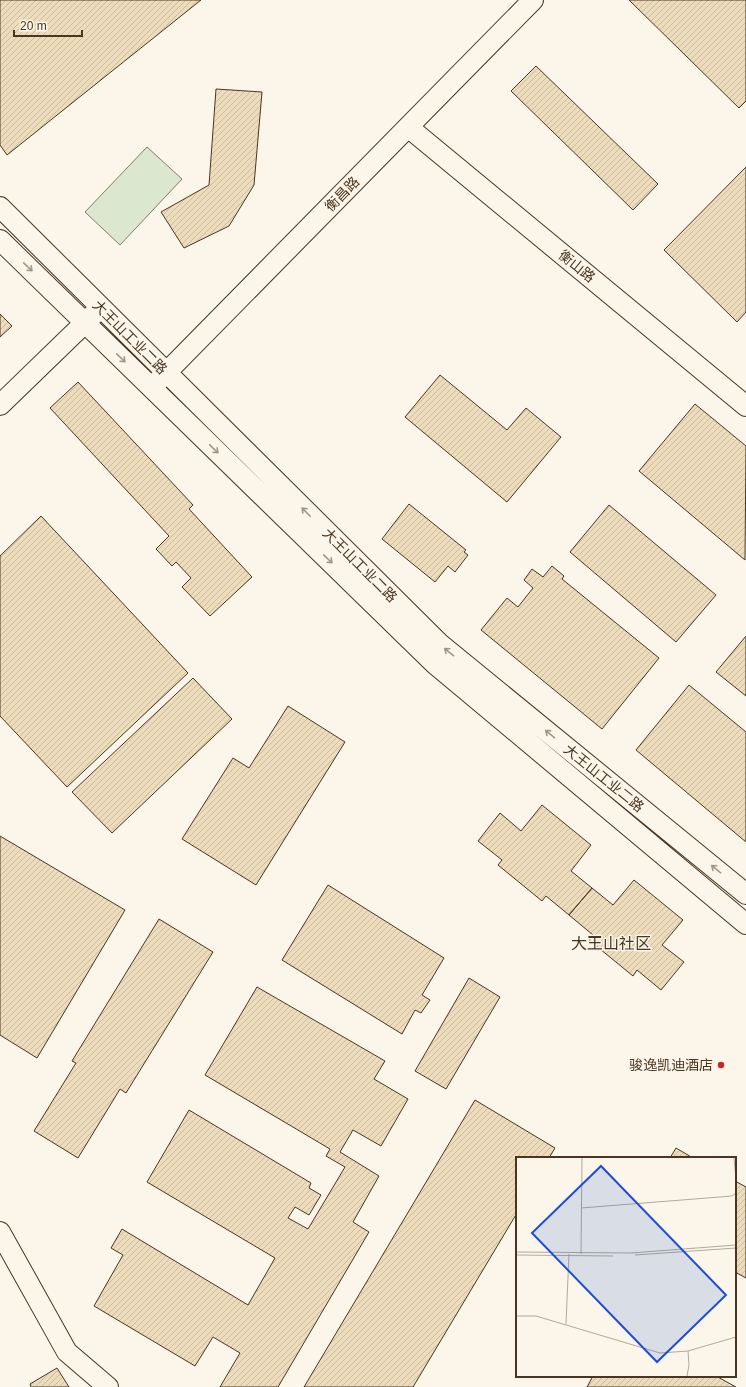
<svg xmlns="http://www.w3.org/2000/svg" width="746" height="1387" font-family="Arial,'Noto Sans SC',sans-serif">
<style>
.garden{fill:#dce7d0;stroke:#887966}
.building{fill:url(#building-hatch);stroke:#4a3520}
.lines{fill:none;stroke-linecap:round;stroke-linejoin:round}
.minor-casing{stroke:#4a3520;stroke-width:22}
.minor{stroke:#fbf6e9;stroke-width:20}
.oneway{stroke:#a29684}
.poi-dot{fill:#c62828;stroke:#fbf6e9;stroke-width:1.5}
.labels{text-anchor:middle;stroke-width:3;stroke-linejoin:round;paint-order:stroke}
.street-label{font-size:14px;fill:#4a3520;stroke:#fbf6e9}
.poi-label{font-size:14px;fill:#4a3520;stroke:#fbf6e9;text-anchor:end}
.quarter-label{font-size:16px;fill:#4a3520;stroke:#fbf6e9}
.inset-road{fill:none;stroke:#b4a999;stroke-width:1}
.view{fill:#1d4ed8;fill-opacity:0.15;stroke:#1d4ed8;stroke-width:2}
.inset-edge{fill:none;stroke:#4a3520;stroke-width:2}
</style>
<defs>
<pattern id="building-hatch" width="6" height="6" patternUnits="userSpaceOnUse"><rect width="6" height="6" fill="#ecdcbc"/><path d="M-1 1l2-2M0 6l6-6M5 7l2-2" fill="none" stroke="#ccbda1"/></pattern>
</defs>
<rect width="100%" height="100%" fill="#fbf6e9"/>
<path class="garden" d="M147,147L182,179L120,245L85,212Z"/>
<path class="building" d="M0,0H201L7,155L0,145Z
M629,0H746V101L739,108Z
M536,66L658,184L633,210L511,91Z
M216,89L262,92L254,185L229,226L184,248L161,212L209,185Z
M746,167V312L737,322L664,250Z
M0,314L12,326L0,337Z
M440,375L507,430L526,408L561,437L507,502L405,417Z
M78,382L193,505L189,509L252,577L210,616L182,587L191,578L176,562L172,566L156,549L169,536L50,408Z
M695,404L746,446L745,560L639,471Z
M409,504L466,550L464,552L468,555L455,572L448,566L435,582L382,539Z
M609,505L716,595L676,642L570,552Z
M41,516L188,673L67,787L0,716V556Z
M552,566L564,576L562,579L659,658L602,729L481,630L507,598L518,607L533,588L524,580L532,569L543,577Z
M746,636V696L716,672Z
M193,678L232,719L112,833L72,792Z
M689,685L746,732V842L636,750Z
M288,706L345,742L256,885L182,839L233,758L249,768Z
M542,805L591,845L571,871L592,888L569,915L546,896L542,901L498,865L502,860L478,841L500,813L521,831Z
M0,836L125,910L37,1058L0,1035Z
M634,880L683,920L662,945L684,962L661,990L637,970L633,976L589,940L593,935L569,915L592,888L613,905Z
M328,885L444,958L422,995L430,1000L421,1013L415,1010L402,1034L282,960Z
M159,919L213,952L126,1093L120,1089L78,1158L34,1131L76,1063L72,1061Z
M469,978L500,997L446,1089L415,1071Z
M257,987L385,1061L374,1079L408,1099L381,1146L353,1130L340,1152L379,1176L353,1222L369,1232L278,1387H220L240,1353L213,1337L195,1366L94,1306L123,1255L111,1248L122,1229L248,1305L275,1258L147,1182L189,1110L311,1183L309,1188L321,1195L309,1215L295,1207L288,1218L308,1229L345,1167L326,1156L330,1149L205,1075Z
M475,1100L555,1148L549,1158H517V1213L413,1387H304Z
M676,1148L693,1158H670Z
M735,1181L746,1187V1278L735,1272Z
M57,1368L69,1387H31L30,1384Z
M593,1376H716L736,1387H587Z"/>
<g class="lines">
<defs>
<path id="minor" d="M408,127L746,406
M0,207L440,644L746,894
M0,240L435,664L746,924
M157,382L533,0
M0,405L95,313
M0,1232L67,1352L108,1387"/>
</defs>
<use href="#minor" class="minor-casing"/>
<use href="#minor" class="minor"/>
</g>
<defs><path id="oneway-shaft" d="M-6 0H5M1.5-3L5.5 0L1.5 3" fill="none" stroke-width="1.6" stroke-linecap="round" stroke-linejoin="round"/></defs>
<g class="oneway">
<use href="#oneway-shaft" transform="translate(28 267) rotate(44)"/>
<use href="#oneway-shaft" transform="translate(121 358) rotate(44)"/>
<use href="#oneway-shaft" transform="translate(214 449) rotate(44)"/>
<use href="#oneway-shaft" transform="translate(306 512) rotate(-135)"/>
<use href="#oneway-shaft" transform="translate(328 559) rotate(44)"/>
<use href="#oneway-shaft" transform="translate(449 652) rotate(-141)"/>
<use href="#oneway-shaft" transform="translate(550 734) rotate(-141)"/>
<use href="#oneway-shaft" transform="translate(716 869) rotate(-141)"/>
</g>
<circle class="poi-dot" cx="721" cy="1065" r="4"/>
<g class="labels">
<g class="street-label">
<text transform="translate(342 194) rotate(-46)" y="5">衡昌路</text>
<text transform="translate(577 266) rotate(39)" y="5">衡山路</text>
<text transform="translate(130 337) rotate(45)" y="5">大王山工业二路</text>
<text transform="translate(360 565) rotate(45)" y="5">大王山工业二路</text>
<text transform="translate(604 778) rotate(39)" y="5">大王山工业二路</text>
</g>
<g class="poi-label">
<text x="713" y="1070">骏逸凯迪酒店</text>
</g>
<g class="quarter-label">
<text x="611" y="949">大王山社区</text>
</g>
</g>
<g transform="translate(516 1157)">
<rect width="220" height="220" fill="#fbf6e9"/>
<path class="inset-road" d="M218,1L220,22M65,51L216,39L220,36M0,95L115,96L220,88M65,97L66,1M0,98L97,99M119,98L220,91M0,159H20L144,196L172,194L220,180M50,167L53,97M171,219L173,208L172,194"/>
<path class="view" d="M85,9L210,138L141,205L16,76Z"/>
<rect width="220" height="220" class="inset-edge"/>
</g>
<path d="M14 30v6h68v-6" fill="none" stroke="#4a3520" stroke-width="2"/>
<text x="20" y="30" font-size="12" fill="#4a3520" stroke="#fbf6e9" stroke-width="3" paint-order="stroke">20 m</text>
</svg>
